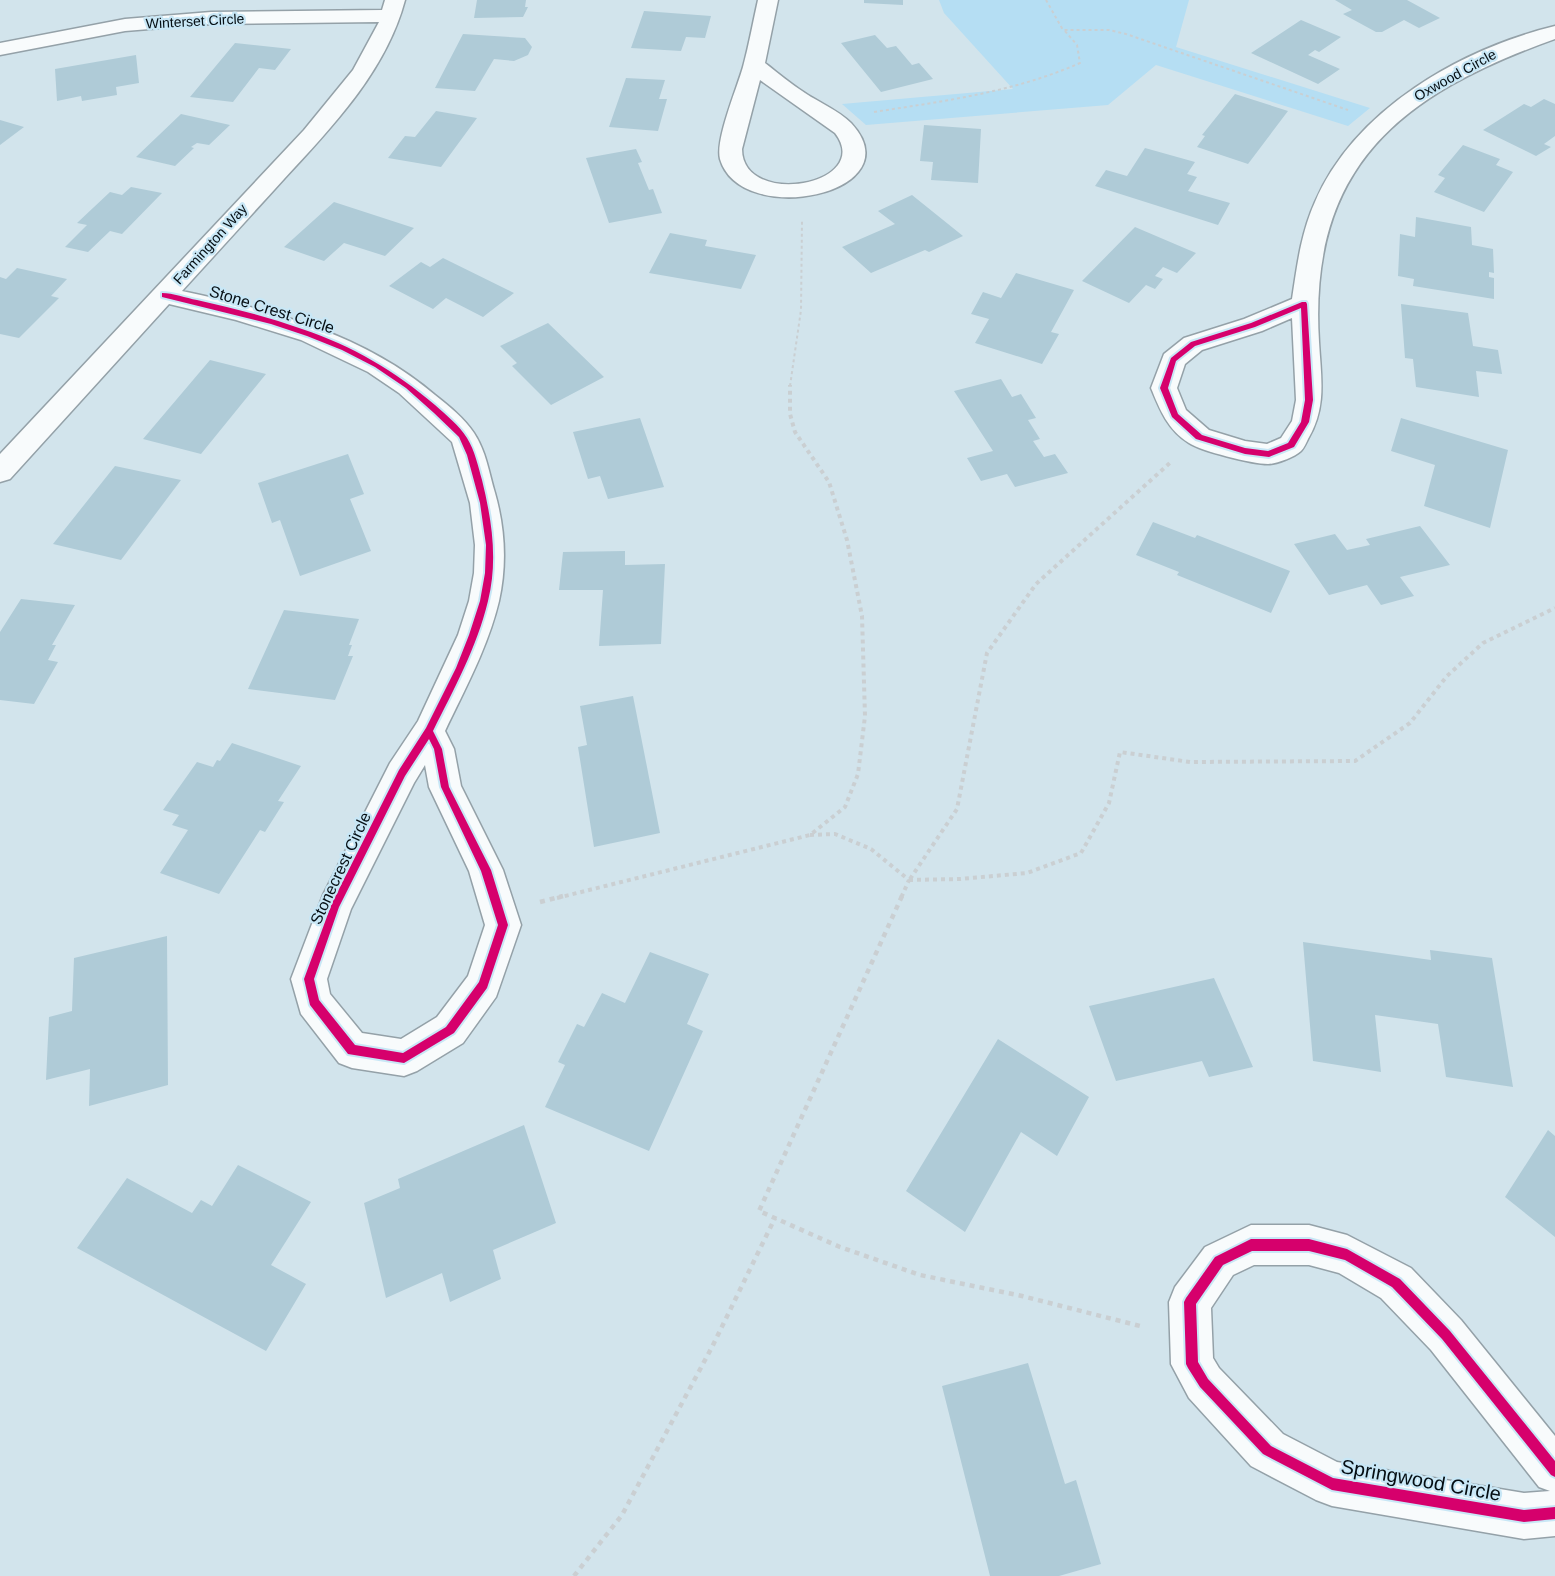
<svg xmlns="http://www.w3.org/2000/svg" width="1555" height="1576" font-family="Arial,sans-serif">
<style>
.green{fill:#b5def3}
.building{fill:#afcbd7}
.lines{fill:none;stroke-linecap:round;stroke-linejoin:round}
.street-casing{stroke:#94a1a8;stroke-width:3}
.path-far2{stroke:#cacfd2;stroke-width:2;stroke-dasharray:3 3;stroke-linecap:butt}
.path-far1{stroke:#cacfd2;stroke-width:4;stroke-dasharray:4 4;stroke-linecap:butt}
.path{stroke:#cacfd2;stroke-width:4.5;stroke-dasharray:5 5;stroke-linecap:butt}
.street{fill:#f8fbfc;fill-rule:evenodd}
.cycleway-casing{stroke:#c8e7f6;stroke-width:4}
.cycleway{fill:#d6006c;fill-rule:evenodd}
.labels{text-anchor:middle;stroke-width:4.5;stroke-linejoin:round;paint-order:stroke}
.far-street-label{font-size:14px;fill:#050e13;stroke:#c8e7f6}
.street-label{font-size:16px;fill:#050e13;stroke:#c8e7f6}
.near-street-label{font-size:20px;fill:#050e13;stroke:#c8e7f6}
</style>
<rect width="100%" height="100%" fill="#d2e4ec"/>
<path class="green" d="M939,0H1189L1176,47L1370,108L1348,126L1156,65L1108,105L866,125L842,104L1013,89L944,13Z"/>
<path class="building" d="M477,0H526L525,7H528L523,17L474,18Z
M864,0H903V5L864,3Z
M1335,0H1407L1440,18L1419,28L1404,20L1382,32H1376L1343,14L1352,10Z
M644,11L711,16L705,38L686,37L681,51L631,48Z
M1301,20L1341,37L1319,52L1315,50L1308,55L1340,69L1318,84L1251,53Z
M463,34L525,38L532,47L528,55L514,61L494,59L475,91L435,88Z
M875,35L887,48L896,46L912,65L919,63L933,79L881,92L841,43Z
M235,43L291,49L275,70L259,68L233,102L190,97Z
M136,55L139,83L116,87L117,95L82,101L81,96L57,101L55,69Z
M626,78L665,80L659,99H667L658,131L609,127Z
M1235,94L1288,111L1248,164L1197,147L1205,136L1202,135Z
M1544,99L1555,104V136L1544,144L1551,147L1536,156L1483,130L1524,104L1531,107Z
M436,111L477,118L441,167L388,158L405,136L415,137Z
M181,114L230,125L209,145L197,143L191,147L194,148L175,166L136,157Z
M0,120L24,127L0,145Z
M924,125L981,129L978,183L931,180L933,162L920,161Z
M1463,145L1500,159L1496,165L1513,172L1484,212L1434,192L1445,178L1438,175Z
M1145,148L1195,162L1187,174L1197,177L1188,191L1230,203L1218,225L1095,186L1106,170L1127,176Z
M636,149L642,162L638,163L649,190L653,189L662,213L609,223L586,158Z
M131,187L162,193L122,234L110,231L88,252L65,247L87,225L77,223L110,192L122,195Z
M912,195L963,236L929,252L925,250L871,273L842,247L895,224L878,211Z
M334,202L414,228L385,256L344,243L324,261L284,247Z
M1416,217L1471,227L1472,245L1493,249L1494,273L1489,272V277L1494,278V299L1413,286L1414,279L1398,276L1400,234L1415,237Z
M1135,227L1196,253L1177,273L1163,267L1155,276L1163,279L1155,289L1146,285L1129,303L1082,281Z
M670,233L707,240L705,246L756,255L741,289L649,273Z
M443,258L514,293L483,317L446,298L433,309L389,286L421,262L430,267Z
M17,268L67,279L51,296L59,298L19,338L0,334V277L6,279Z
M1016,273L1074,290L1051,332L1059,334L1042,364L975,343L989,319L971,314L983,292L1001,298Z
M1401,304L1468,313L1473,346L1498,350L1502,374L1476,371L1479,397L1416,387L1413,359L1405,358Z
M548,323L604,377L551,405L512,366L517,363L500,346Z
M210,360L266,374L201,454L143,439Z
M1001,379L1012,397L1021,394L1036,418L1028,420L1040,439L1033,441L1044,457L1055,454L1068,473L1015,487L1007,474L981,481L967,458L993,451L954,391Z
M640,418L664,487L608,499L600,476L588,479L573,432Z
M1401,418L1508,450L1490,528L1424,506L1435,465L1391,451Z
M348,454L364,494L350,499L371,551L300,576L280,520L272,523L258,483Z
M115,466L181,480L121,560L53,544Z
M1153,522L1195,538L1197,535L1290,571L1271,613L1177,575L1179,572L1136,555Z
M1420,526L1450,565L1400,577L1414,596L1381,605L1367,585L1329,595L1294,544L1335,534L1347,550L1370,545L1366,539Z
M625,551V565L665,564L661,644L599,646L603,590H559L563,552Z
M21,599L75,605L52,645H56L48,660L58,662L34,704L0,700V632Z
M284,610L359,619L349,645H352L348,656H353L335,700L248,689Z
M633,696L660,833L594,847L578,747L587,745L580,706Z
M232,743L301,766L278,801L284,802L265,832L260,830L219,894L160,873L188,830L172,825L179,815L163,810L197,762L213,767L217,760L220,761Z
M167,936L168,1085L89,1106L90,1069L46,1080L49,1017L72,1011L74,958Z
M1303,942L1431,960L1430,950L1492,958L1513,1087L1446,1077L1438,1024L1375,1015L1381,1072L1313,1061Z
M650,952L709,974L687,1024L703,1031L649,1151L545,1107L565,1065L558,1062L577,1024L584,1027L602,993L625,1003Z
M1214,978L1253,1067L1209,1077L1202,1061L1116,1081L1089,1006Z
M998,1039L1089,1097L1057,1156L1021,1132L965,1232L906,1191Z
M524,1125L556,1223L493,1250L501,1279L450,1302L442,1273L386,1298L364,1203L400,1188L398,1179Z
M1548,1130L1555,1136V1237L1505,1197Z
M238,1165L311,1202L271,1265L306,1284L266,1351L77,1248L127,1178L192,1213L201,1200L212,1206Z
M1028,1363L1065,1484L1076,1480L1101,1564L1059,1576H990L942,1386Z"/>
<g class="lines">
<defs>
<path id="street" d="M385,0H405C386,71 333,126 284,179C250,216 216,254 182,291C272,310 364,334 435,395C449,406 464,418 474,433C486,451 489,473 495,493C505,528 507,565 499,601C488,647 465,689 445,731L454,749L461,786L503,870L521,925L496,997L463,1043L417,1071L404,1076L352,1068L339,1063L301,1014L291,979L323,895L390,763L418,721L458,635L469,601L474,573L475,545L470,503L452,442L399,393L368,372L301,340L236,320L169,304L10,479L0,482V454L304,130L353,70L379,22L211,24L125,31L0,55V43L125,19L211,12L382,10ZM425,765L429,787L469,871L485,925L468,976L437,1017L401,1039L362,1033L330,994L327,979L351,909L414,783Z
M758,0H778L765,63C778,73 791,84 805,93C820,103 838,110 851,123C916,193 741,230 720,159C715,140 737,88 743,67C749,45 753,22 758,0ZM760,80L835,133C875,185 742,209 742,149Z
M1555,26V39C1401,94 1308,166 1319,342C1321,378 1327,407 1308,439C1306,443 1304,448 1301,451C1295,457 1276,464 1268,464C1252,464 1201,451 1189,443C1168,430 1160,410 1151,388L1164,354L1184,338L1244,319L1292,299C1297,266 1301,233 1315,202C1355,109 1461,49 1555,26ZM1292,318L1296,400L1292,421L1281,438L1267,444L1245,441L1209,430L1186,410L1177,388L1185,364L1202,350L1262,331Z
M1251,1225H1309L1347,1235L1411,1268L1461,1320L1555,1436V1536L1524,1539L1332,1506L1316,1500L1251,1466L1189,1398L1171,1364L1169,1302L1175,1287L1205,1247ZM1254,1265H1309L1339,1273L1381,1298L1431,1350L1539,1487L1550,1491L1524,1493L1337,1462L1283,1434L1219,1368L1213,1358L1211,1308L1233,1275Z"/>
</defs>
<use href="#street" class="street-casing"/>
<path class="path-far2" d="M1046,0L1063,30H1109L1126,34L1348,110
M874,112C945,101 1014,92 1080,63L1077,45L1064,30
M790,386L801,310L802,221"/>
<path class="path-far1" d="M810,835L835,834L871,849L909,880L901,898
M910,879L957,809L987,653L1036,584L1172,461
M909,880L960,879L1027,873L1081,853L1109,803L1120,752L1190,762L1355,761L1410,723L1447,676L1483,643L1555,608
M557,898L810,835L845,807L858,774L865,716L862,616L847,540L829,482L795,432L790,414V385"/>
<path class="path" d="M902,896L759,1211L840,1247L920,1275L1022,1296L1144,1327
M540,902L563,896
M574,1576L622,1515L712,1347L775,1218"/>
<use href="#street" class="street"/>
<defs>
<path id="cycleway" d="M162,293C173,293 186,298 197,300C233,308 268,317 302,329C353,346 395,371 435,405C446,415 459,425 467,438C475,451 478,466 482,480C492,521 498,560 488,601C477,647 454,689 433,731L442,749L449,787L491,870L508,925L487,988L454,1033L404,1063L348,1054L310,1005L304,979L332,903L399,770L426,728L456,668L469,635L480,601L485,573L486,545L480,503L467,455L459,437L434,413L406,388L375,367L342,350L307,336L271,324L162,297ZM429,739L434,749L441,787L481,871L498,925L479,982L446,1027L403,1053L355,1045L319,1000L314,979L339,907L405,776Z
M1302,302H1306L1307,304L1313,400L1309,422L1294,447L1269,457L1245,454L1196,439L1172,417L1160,388L1171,358L1191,342L1251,323ZM1301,308L1305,400L1301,422L1288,443L1268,451L1245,448L1202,435L1178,414L1168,388L1176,361L1195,346L1255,327Z
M1251,1239H1309L1347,1249L1400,1279L1450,1331L1555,1461V1477L1551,1475L1442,1339L1392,1287L1345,1260L1309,1251H1252L1223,1265L1196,1304L1198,1362L1208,1379L1271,1446L1333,1478L1524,1510L1555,1507V1519L1524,1522L1332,1490L1263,1454L1200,1387L1188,1368L1186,1364L1184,1302L1186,1298L1215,1257Z"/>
</defs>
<use href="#cycleway" class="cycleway-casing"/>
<use href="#cycleway" class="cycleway"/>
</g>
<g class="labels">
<g class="far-street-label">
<text transform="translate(195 21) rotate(-3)" y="5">Winterset Circle</text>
<text transform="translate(1455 75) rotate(-29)" y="5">Oxwood Circle</text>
<text transform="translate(210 244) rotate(-48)" y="5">Farmington Way</text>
</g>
<g class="street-label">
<text transform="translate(272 309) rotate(17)" y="6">Stone Crest Circle</text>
<text transform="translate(340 868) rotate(-65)" y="6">Stonecrest Circle</text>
</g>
<g class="near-street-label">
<text transform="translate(1421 1480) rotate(10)" y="7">Springwood Circle</text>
</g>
</g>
</svg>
